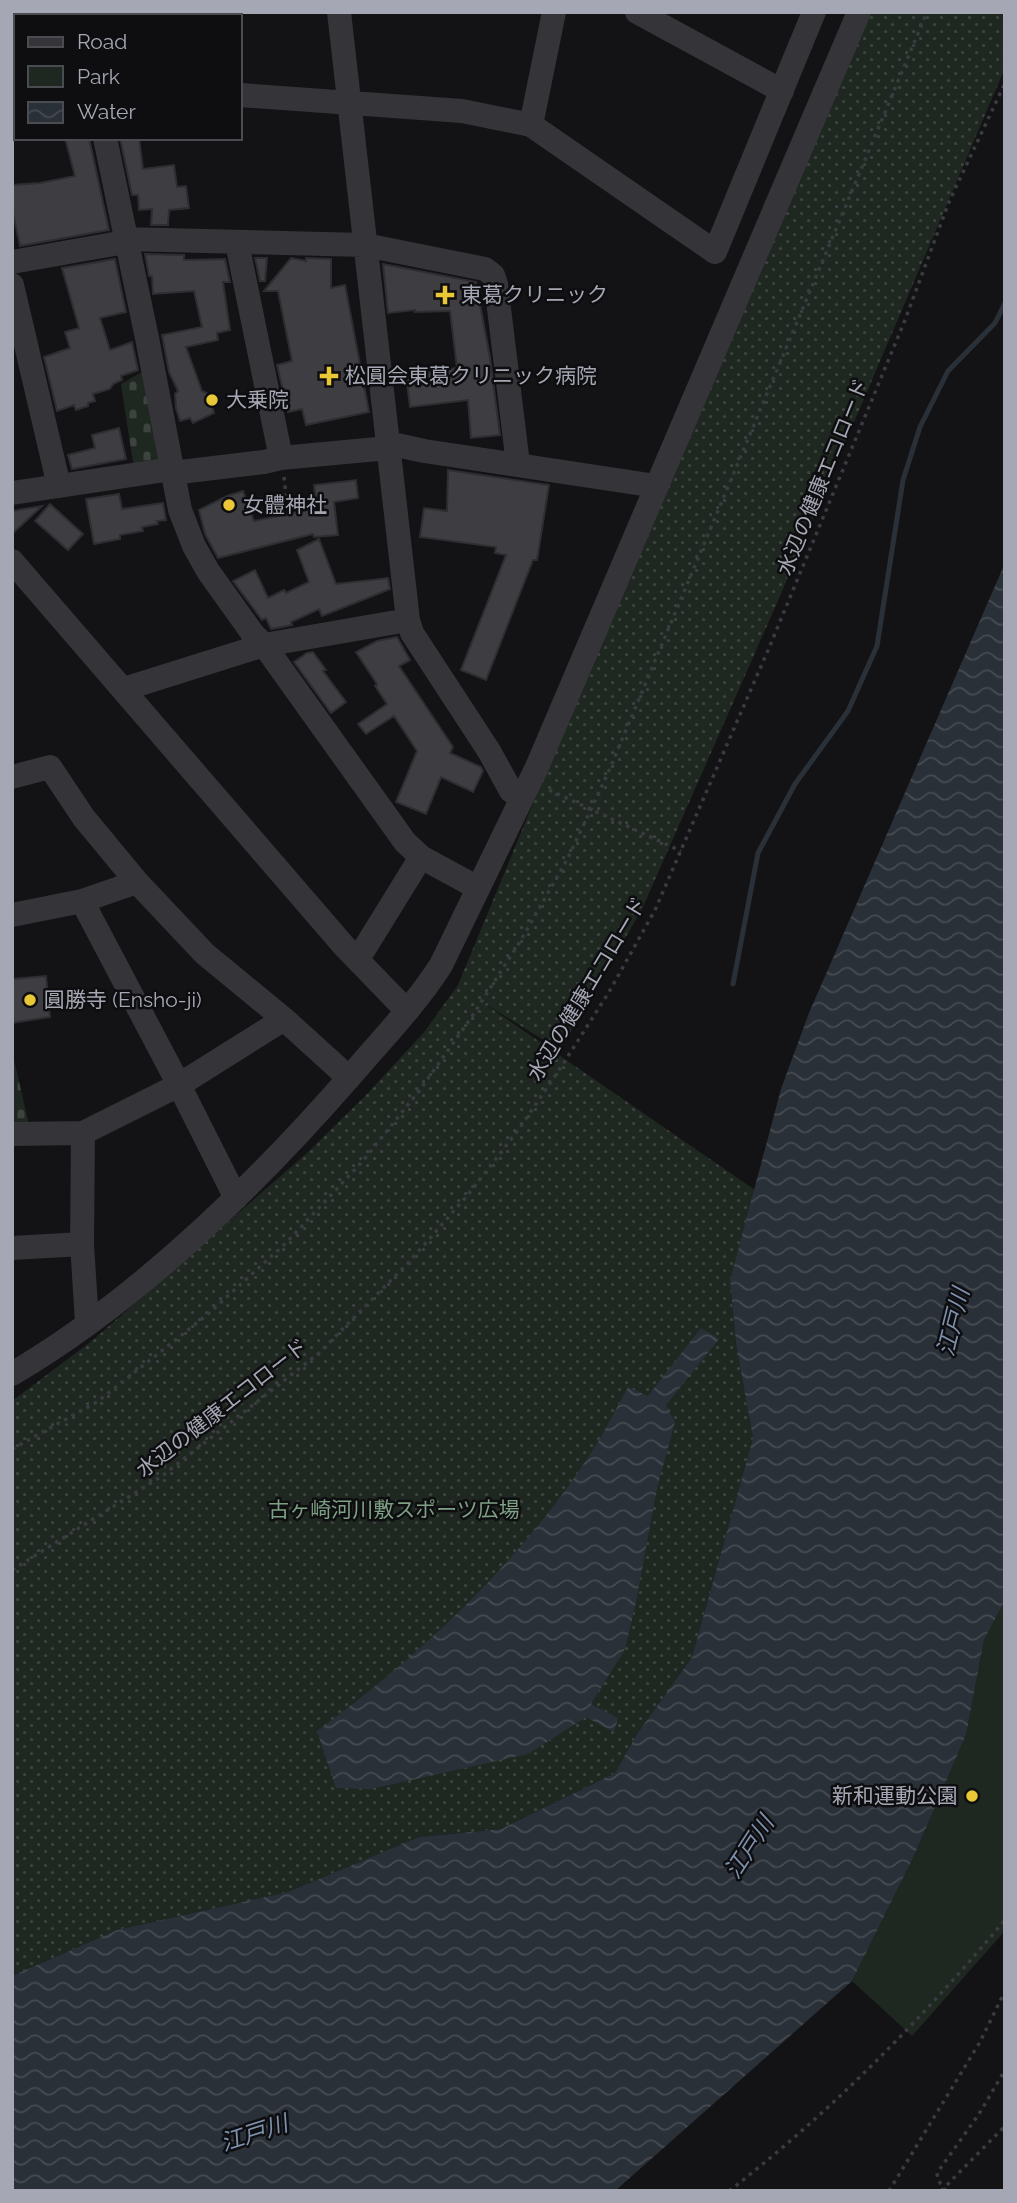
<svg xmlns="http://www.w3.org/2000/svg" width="1017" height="2203" font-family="Raleway,'Noto Sans JP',sans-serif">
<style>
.green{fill:url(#green-dots)}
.cemetery{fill:url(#cemetery-stones)}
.pitch{fill:#1f2721}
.water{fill:url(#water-waves)}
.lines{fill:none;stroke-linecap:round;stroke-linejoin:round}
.stream{stroke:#2a3038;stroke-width:5}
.building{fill:#3d3d42;stroke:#2e2d31;stroke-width:2}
.path{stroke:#3a3b40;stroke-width:3.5;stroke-dasharray:3.5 5;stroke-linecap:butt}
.minor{stroke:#343439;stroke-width:24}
.poi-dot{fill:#eac736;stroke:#0e0e10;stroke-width:2.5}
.labels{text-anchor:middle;stroke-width:5;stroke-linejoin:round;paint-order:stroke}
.poi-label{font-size:21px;fill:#a5a8b4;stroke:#0e0e10;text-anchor:start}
.street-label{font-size:21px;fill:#a5a8b4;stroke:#0e0e10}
.park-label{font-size:21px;fill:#7d9f84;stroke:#0e0e10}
.water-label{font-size:23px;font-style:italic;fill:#7d90ae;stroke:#0e0e10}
</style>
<defs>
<pattern id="green-dots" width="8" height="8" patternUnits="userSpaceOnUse" patternTransform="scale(1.75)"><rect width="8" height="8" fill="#1f2721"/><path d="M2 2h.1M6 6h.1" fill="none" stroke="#3d443f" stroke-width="1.8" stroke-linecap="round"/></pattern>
<pattern id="cemetery-stones" width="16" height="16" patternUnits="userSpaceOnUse" patternTransform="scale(1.75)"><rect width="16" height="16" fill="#1f2721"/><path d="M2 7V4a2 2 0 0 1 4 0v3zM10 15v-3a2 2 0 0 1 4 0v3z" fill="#3d443f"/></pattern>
<pattern id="water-waves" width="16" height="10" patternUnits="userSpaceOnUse" patternTransform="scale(1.75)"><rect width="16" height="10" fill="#2a3038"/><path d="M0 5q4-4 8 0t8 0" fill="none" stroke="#464b52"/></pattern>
</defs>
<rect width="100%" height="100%" fill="#131315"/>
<path class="green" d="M860,12H1005V68L777,603L642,909L560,1050L482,1002L755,1190L730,1280L736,1344L753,1438L692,1657L637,1734L615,1773L501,1829L419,1837L288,1892L117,1930L12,1976V1401L93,1340L307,1153L367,1094L425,1031L458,985Z"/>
<path class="cemetery" d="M144,371L163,454L152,466L134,469L121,384Z
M12,1051L29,1125H12Z"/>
<path class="pitch" d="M1005,1600V1934L1003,1933L912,2036L852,1981L913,1858L966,1735L984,1640Z"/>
<path class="water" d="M1005,563V1600L984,1640L966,1735L913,1858L852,1981L615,2191H12V1976L117,1930L288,1892L419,1837L501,1829L615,1773L637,1734L692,1657L753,1438L736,1344L730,1280L781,1089L809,1013Z
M701,1328L719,1339L666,1405L675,1422L657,1488L636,1602L625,1649L591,1704L618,1718L614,1732L586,1717L528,1754L371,1789L336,1788L317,1731C417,1658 514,1568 583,1465C600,1441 614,1413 628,1387L648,1396Z"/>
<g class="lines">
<path class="stream" d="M733,984L758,853L795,784L848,711L877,646L903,480L920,427L948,371L995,323L1005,303"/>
</g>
<path class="building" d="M65,138H89L109,230L20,246L12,209V185L40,183L75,176Z
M120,138H139L143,169L174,165L177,187L186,186L189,208L169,210L168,225H151L152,209L139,210L138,195H132Z
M145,254L184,255V260L225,259L230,282H223L230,330L217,333L218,340L186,347L202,391L209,394L214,413L193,423L190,418L180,421L176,408L175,394L178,391L169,372L162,335L202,327L194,291L153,294L152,276H149Z
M255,258H267L265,281H260Z
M291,258L306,261V258L331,259V288L345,285L369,412L306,425L302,409L288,412L277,365L292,361L278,291H264Z
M115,259L126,312L100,318L110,350L132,342L138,370L121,376L122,380L113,384L110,389L93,394L95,401L88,403V406L76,410L74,405L57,411L44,357L70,348L65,332L79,328L62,268Z
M383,264L476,282L490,358L500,435L471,438L468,400L410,407L406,375L457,368L450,311L415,312V310L388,313Z
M119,428L126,459L72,469L68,455L95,448L92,435Z
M448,470L549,485L537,560H533L486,680L461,670L506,555L495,553L496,547L420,537L424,508L447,511Z
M356,480L358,498L334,502L338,535L314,537L313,534L218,558L205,534L199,510L227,496L243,491L254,521L317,508L314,485Z
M119,494L122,509L163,503L166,520L157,521L158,524L142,527L143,531L120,535V539L94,544L86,499Z
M50,504L83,534L68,550L35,521Z
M42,506L12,534V511Z
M319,539L336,584L388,578L390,589L322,616L319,609L291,622L292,625L271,629L266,618L262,620L233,581L255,570L268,598L284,590L286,593L309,582L297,550Z
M397,637L410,660L399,666L453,747L450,753L481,767L483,771L473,792L441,777L426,814L396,802L417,751L394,716L366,734L358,724L387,704L375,686L377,684L356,652L377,641Z
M313,652L326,670L323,671L346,702L331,713L294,662L307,653Z
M46,976L50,1017L12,1023V979Z"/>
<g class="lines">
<path class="path" d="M250,500L286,495L284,477
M549,790L681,851
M12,1449L97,1402L207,1315L286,1243L362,1162L419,1091L471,1018L521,940L568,858L608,773L927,12
M12,1570L162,1476L318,1354L409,1262L467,1196L519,1129L563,1064L609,992L655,910L769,648L905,320L949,202L1005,83
M729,2191C831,2112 922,2019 1005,1920
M889,2191L980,2042L1005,1991
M941,2191L1005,2126
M946,2191L938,2180L937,2173L979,2114L1005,2070"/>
<path class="minor" d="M84,12L85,16
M339,12L408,620L412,633L489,751L511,791L522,796
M637,12L782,91
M240,95L462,111L531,125L715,252L814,12
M12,115L16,114
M531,125L554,12
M105,138L147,338L180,510L194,546L208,571L253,634L264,645L405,842L421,857L478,888
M124,239L365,245L485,269L493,275L496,284L518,464
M237,243L281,458
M12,262L125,242
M12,285L59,486
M388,443L424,451L656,486
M172,473L264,462L281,458L388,448
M12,493L172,469
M12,561L344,946L407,1011
M124,689L264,645L408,620
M12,777L50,767L84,818L137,882L205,954L284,1019L349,1078
M82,901L179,1085L236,1198
M12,915L82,901L137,882
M358,959L421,857
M12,1134L83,1133L179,1085L284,1019
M82,1244L83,1133
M12,1248L82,1244L87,1323
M12,1374C141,1298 256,1185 354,1072C384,1037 416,1004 441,965L537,767L859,12"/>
</g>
<g class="poi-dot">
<path d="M441.5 284.5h7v7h7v7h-7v7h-7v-7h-7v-7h7z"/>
<path d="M325.5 365.5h7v7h7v7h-7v7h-7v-7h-7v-7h7z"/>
<circle cx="212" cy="400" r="7"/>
<circle cx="229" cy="505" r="7"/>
<circle cx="30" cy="1000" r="7"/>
<circle cx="972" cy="1796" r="7"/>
</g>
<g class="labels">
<g class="poi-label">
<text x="461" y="302">東葛クリニック</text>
<text x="345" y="383">松圓会東葛クリニック病院</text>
<text x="226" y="407">大乗院</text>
<text x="243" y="512">女體神社</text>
<text x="44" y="1007">圓勝寺 (Ensho-ji)</text>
<text x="958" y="1803" text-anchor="end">新和運動公園</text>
</g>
<g class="street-label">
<text transform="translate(823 477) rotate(-68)" y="7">水辺の健康エコロード</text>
<text transform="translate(587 989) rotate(-59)" y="7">水辺の健康エコロード</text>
<text transform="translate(222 1408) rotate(-38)" y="7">水辺の健康エコロード</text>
</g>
<g class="park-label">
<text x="394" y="1517">古ヶ崎河川敷スポーツ広場</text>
</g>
<g class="water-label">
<text transform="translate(953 1322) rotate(-76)" y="8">江戸川</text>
<text transform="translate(749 1847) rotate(-57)" y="8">江戸川</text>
<text transform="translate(254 2133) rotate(-18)" y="8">江戸川</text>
</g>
</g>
<rect width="1017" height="2203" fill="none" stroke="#a5a8b4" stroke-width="28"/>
<rect x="14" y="14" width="228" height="126" fill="#0e0e10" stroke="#4a4c52" stroke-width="2"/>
<rect x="28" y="37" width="35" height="10" fill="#343439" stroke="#4a4c52" stroke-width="2"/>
<text x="77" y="49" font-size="21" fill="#a5a8b4">Road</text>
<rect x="28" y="66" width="35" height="21" fill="#1f2721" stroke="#4a4c52" stroke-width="2"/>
<text x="77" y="84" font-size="21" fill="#a5a8b4">Park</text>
<rect x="28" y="102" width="35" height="21" fill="url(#water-waves)" stroke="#4a4c52" stroke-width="2"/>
<text x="77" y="119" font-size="21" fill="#a5a8b4">Water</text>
</svg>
